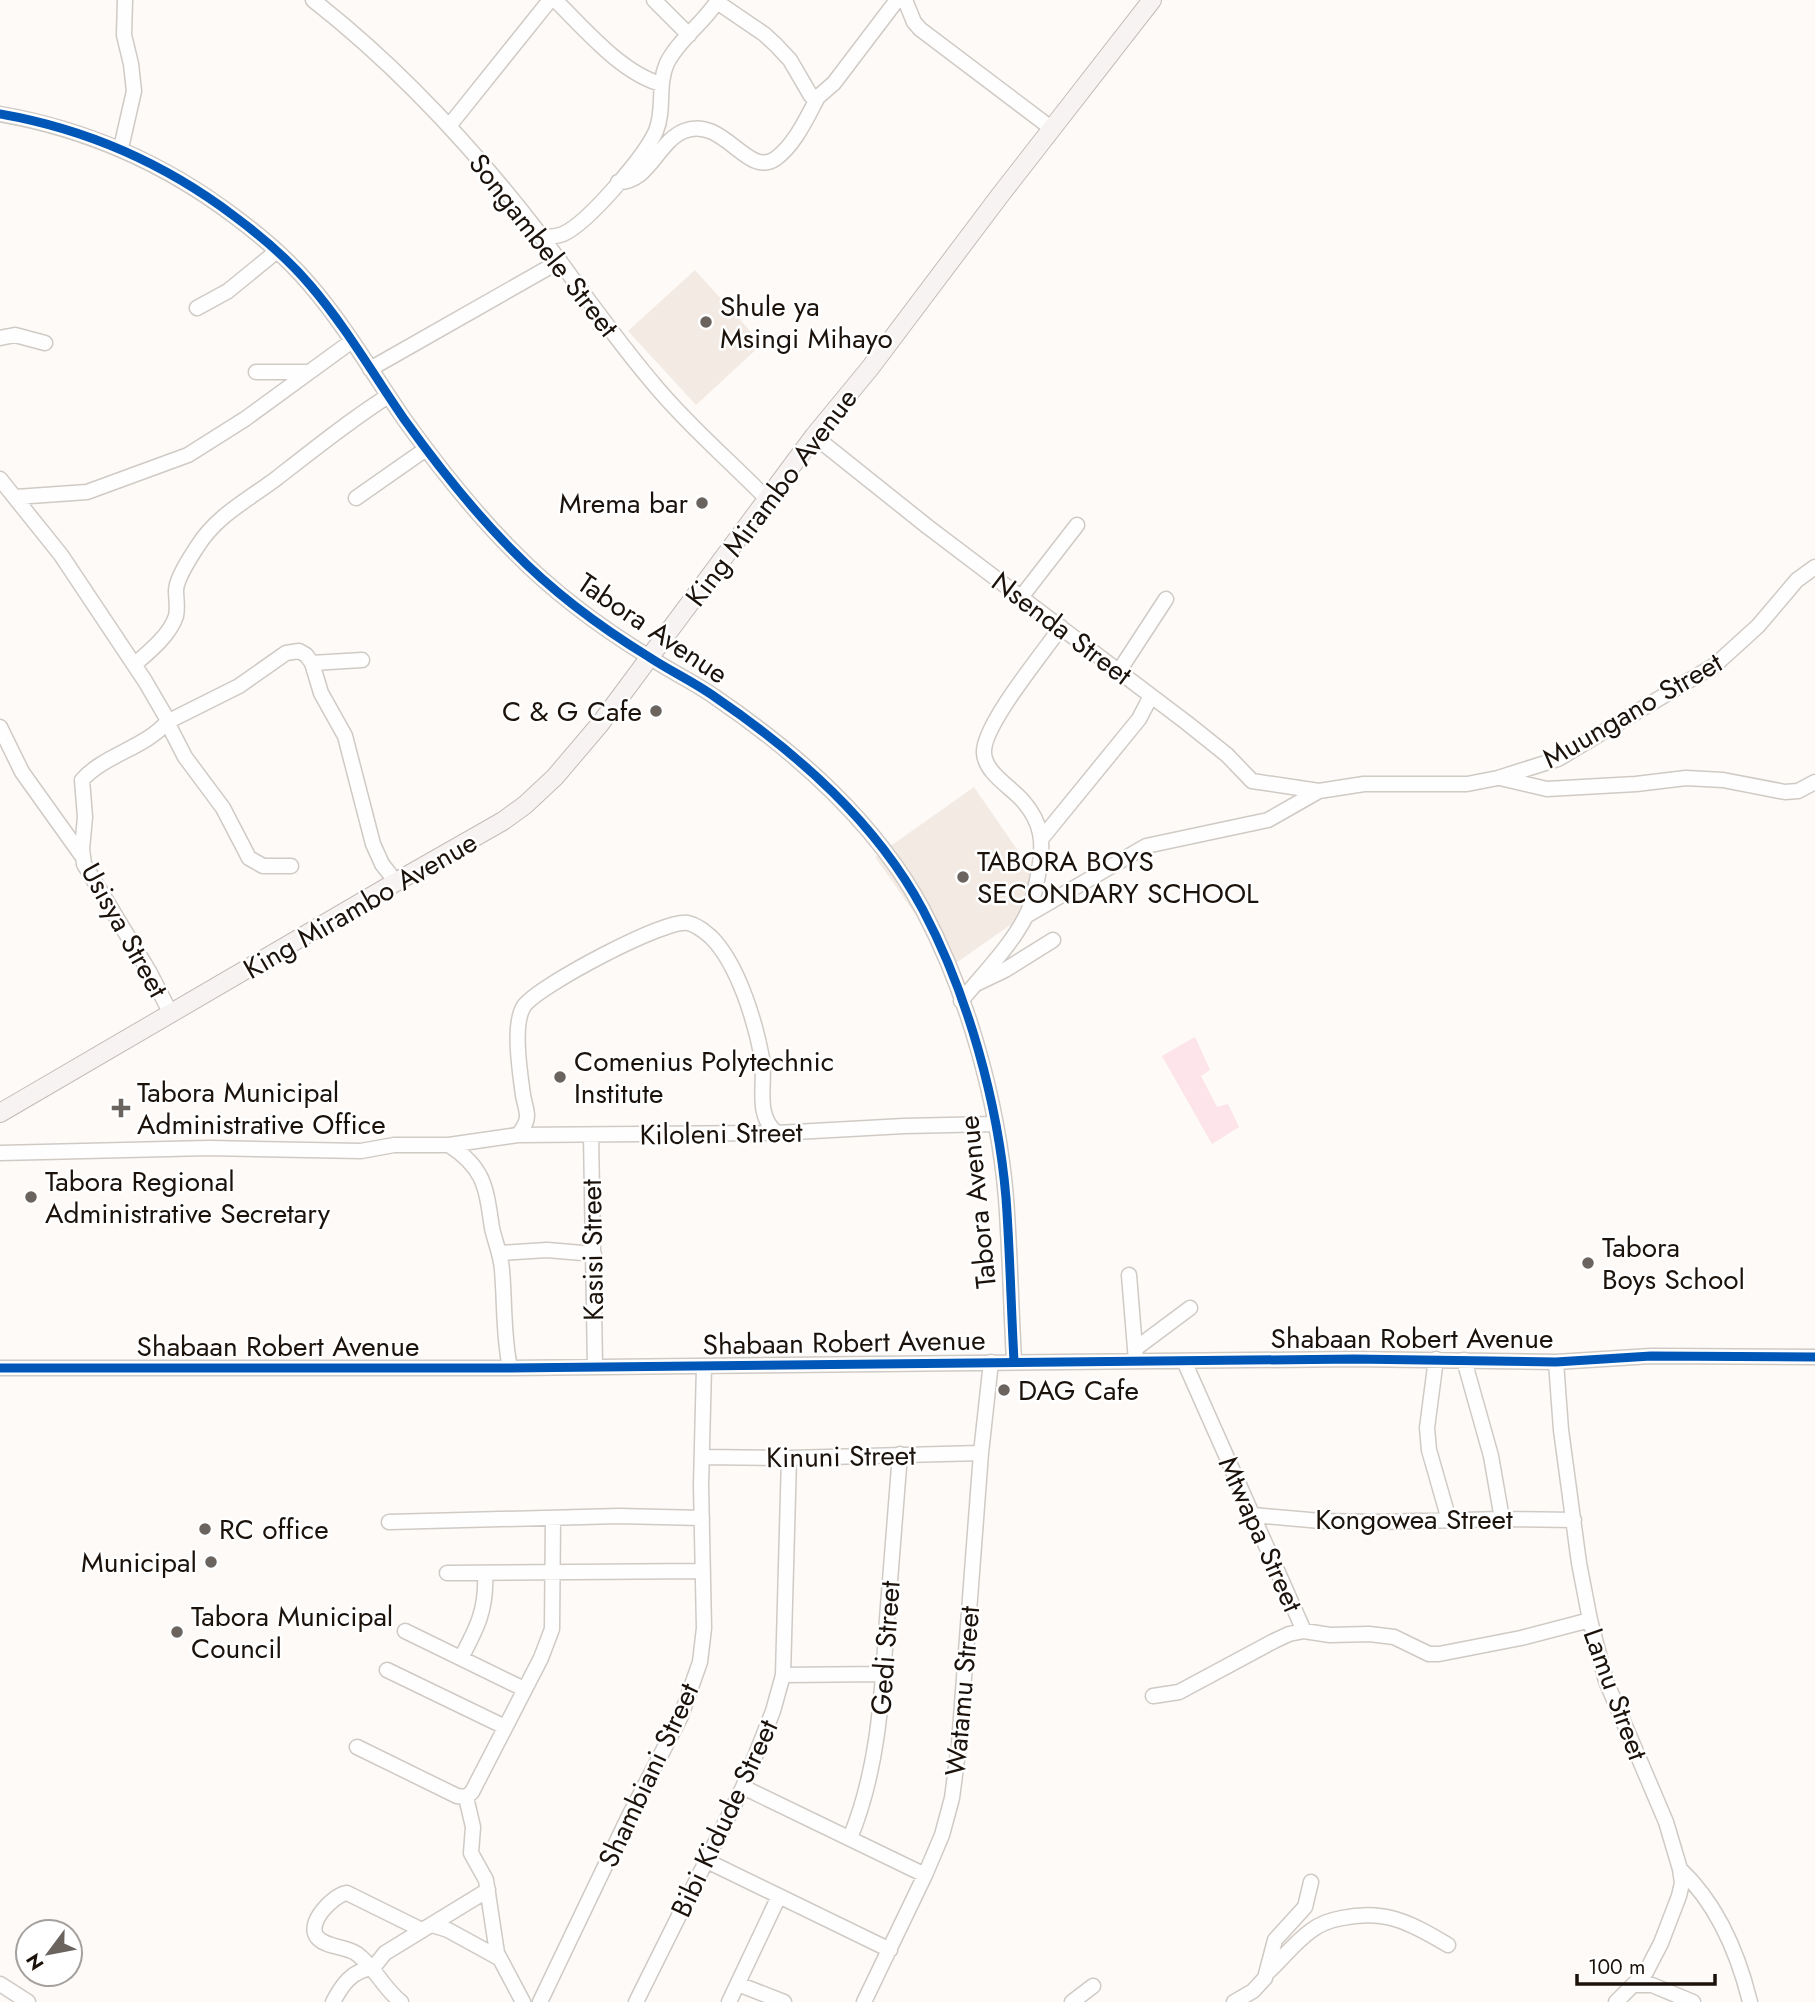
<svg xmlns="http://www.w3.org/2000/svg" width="1815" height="2002" font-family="Jost,sans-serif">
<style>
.built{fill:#f3eae3}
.green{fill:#fde3ea}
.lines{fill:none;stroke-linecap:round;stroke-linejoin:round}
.minor-casing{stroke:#d0cac5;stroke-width:17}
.major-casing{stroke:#c4bbb8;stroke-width:20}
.minor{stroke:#fffefe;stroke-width:14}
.major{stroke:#f7f3f2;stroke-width:18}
.cycleway-casing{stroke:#fff;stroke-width:13}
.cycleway{stroke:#0057b8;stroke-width:9}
.poi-dot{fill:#6a635e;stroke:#fff;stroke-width:2.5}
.labels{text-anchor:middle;stroke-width:5;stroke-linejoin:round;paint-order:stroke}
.street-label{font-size:28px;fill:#1b120b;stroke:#fff}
.poi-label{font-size:28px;fill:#1b120b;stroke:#fff;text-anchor:start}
</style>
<rect width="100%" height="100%" fill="#fdfaf7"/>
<path class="built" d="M695,270L762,344L696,405L628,331Z
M974,787L1050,897L952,966L875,857Z"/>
<path class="green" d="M1195,1037L1210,1070L1201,1076L1217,1107L1228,1104L1239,1127L1212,1144L1162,1056Z"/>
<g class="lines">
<defs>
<path id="minor" d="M313,0C396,65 467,141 532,224C574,279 613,337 658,389C691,428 731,462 767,499
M555,0C584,28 621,73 661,84
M654,0L689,35
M905,0L914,22L920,29L1051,128
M717,2L764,34L776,45L790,60L811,96L818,97L834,83L897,0
M0,114C86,129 164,163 234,216C261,236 288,259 310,285C346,327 373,374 404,419C437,465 473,511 513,551C553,592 600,627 649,657C670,671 694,682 715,697C797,753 876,822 923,910C968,995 998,1103 1006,1198C1010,1252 1011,1307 1014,1361
M449,126L550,0
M121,148L134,91L131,64L124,35L125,0
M618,182C649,183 657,142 684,131C723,115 747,178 775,159C795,145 807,117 818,97
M541,237C549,237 556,237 563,234C588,223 645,156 656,131C665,109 657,85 667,63C679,39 704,23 718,0
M197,308L228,291L277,251
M0,338L15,335L45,343
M370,369L560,261
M256,372H307
M814,436L928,527L1187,723L1227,755L1252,781L1319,791
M0,479L61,555L145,681L166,717L167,722C145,748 104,755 82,780L85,817L82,849L84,864L150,973L171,1014
M16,497L87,492L188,455L245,419L352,341
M356,498L426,449
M1022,596L1077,525
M312,663L362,660
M135,664C149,652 170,635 176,616C178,607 176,599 176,590C177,577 190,558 197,547C217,515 248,500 277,478C314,449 349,421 388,396
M1119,671L1166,599
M0,727L22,772L82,856
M1500,778L1547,789L1636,784L1686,778L1723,780L1785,792L1798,791L1815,782
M1042,838L1139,719L1151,696
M291,866H263L249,858L223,808L185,757L167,722L239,686L286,653L299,651L306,655L312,663L321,693L345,736L373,844L382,864L396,882
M1026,916L1146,846L1268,820L1319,791L1364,784H1467L1498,778L1558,759L1715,665L1758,626L1797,580L1815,567
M978,983L1005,970L1053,940
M961,1001C983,974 1010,947 1026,916C1033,902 1036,886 1039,870C1044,842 1042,823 1023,801C1011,787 985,773 984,753C982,726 1044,652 1061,627
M518,1135C522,1130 527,1123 527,1116C527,1109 524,1102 523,1095C520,1073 512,1024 524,1006C538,986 666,918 688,923C697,925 704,931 711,937C738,964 755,1021 762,1058C766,1084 754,1115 777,1133
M591,1135L595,1366
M449,1145L518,1135L777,1133L904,1126L994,1124
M0,1153L209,1148L361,1151L394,1145H449C485,1168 486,1188 492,1228C495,1242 501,1255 502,1270C505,1305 503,1334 510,1368
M500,1253L547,1250L594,1254
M1129,1275L1136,1361
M1135,1349L1190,1308
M1436,1359L1427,1428L1429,1450L1449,1520
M1464,1360L1491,1456L1502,1519
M1184,1361L1304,1631
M1556,1362L1561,1430L1579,1563L1590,1620L1606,1681L1666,1822L1680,1869L1682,1883L1679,1896L1661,1943L1646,1972L1616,2002
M0,1368H510L1354,1359L1556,1362L1651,1356L1815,1357
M702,1457L789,1458L981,1453
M1253,1515L1321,1521L1377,1522L1502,1519L1574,1520
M389,1522L619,1516L702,1518
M447,1573L703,1571
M405,1631L524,1689
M461,1658C477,1628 487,1609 485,1573
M387,1670L505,1727
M783,1675L884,1674
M1153,1696L1179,1692L1274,1641L1289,1634L1304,1631L1330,1635L1369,1634L1394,1637L1429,1654H1439L1521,1638L1590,1620
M357,1747L457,1796L466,1797L472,1792L541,1658L552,1629L553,1518
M743,1787L925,1875
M466,1797L473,1827L471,1853L486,1880L497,1953L523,2002
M850,1838C879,1768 882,1693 887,1619C891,1564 896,1509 900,1454
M707,1861L890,1950
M1680,1869C1717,1904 1738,1953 1750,2002
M432,1925L448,1930L499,1958
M1269,1971C1283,1958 1296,1941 1312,1930C1321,1923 1331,1920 1342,1918C1386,1909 1411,1923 1448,1945
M0,1984L28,2002
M738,1984L784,2002
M1634,1985H1652L1693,2002
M333,2002C342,1985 352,1970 373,1968L385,1953L488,1890
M401,2002C383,1988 375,1967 357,1954C346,1946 326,1948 317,1937C306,1923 333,1895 347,1893L422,1930
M540,2002L629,1816L681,1716L700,1662L704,1628L701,1485L704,1367
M636,2002L743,1787L773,1711L783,1675L789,1458
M729,2002L779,1896
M864,2002L925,1875L942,1835L952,1798L959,1744L981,1453L991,1362
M1072,2002L1093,1986
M1234,2002L1253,1991L1265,1978L1275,1940L1305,1907L1311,1882"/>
<path id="major" d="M0,1113L396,882L503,821L525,805L555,777L600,724L814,436L870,368L1001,194L1152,0"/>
</defs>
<use href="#minor" class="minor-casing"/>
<use href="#major" class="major-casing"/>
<use href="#minor" class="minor"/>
<use href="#major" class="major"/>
<defs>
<path id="cycleway" d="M0,114C86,129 164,163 234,216C261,236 288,259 310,285C346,327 373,374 404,419C437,465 473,511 513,551C553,592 600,627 649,657C670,671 694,682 715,697C797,753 876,822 923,910C968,995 998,1103 1006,1198C1010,1252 1011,1307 1014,1361
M0,1368H510L1354,1359L1556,1362L1651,1356L1815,1357"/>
</defs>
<use href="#cycleway" class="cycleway-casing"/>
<use href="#cycleway" class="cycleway"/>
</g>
<g class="poi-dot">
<circle cx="706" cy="322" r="7"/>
<circle cx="702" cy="503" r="7"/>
<circle cx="656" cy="711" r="7"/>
<circle cx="963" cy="877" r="7"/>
<circle cx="560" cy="1077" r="7"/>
<path d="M117.5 1097.5h7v7h7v7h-7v7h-7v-7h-7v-7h7z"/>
<circle cx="31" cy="1197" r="7"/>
<circle cx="1588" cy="1263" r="7"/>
<circle cx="1004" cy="1390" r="7"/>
<circle cx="205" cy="1529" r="7"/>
<circle cx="211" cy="1562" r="7"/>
<circle cx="177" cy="1632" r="7"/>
</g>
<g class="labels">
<g class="street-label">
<text transform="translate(544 245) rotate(52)" y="10">Songambele Street</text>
<text transform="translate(771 497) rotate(-53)" y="10">King Mirambo Avenue</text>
<text transform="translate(653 628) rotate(34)" y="10">Tabora Avenue</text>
<text transform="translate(1062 628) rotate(37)" y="10">Nsenda Street</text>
<text transform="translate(1632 710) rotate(-30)" y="10">Muungano Street</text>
<text transform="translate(360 905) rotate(-30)" y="10">King Mirambo Avenue</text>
<text transform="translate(125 930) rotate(61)" y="10">Usisya Street</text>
<text transform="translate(721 1133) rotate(-1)" y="10">Kiloleni Street</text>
<text transform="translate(977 1202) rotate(-96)" y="10">Tabora Avenue</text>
<text transform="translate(592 1250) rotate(-91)" y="10">Kasisi Street</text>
<text x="1412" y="1348">Shabaan Robert Avenue</text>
<text transform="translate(844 1342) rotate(-1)" y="10">Shabaan Robert Avenue</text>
<text x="278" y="1356">Shabaan Robert Avenue</text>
<text transform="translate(841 1456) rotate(-1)" y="10">Kinuni Street</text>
<text x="1414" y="1529">Kongowea Street</text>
<text transform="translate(1261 1534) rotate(66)" y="10">Mtwapa Street</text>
<text transform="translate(885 1648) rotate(-86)" y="10">Gedi Street</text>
<text transform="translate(962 1691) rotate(-85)" y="10">Watamu Street</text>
<text transform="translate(1616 1694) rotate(70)" y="10">Lamu Street</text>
<text transform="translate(648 1775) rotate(-65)" y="10">Shambiani Street</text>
<text transform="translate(724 1818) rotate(-65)" y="10">Bibi Kidude Street</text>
</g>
<g class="poi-label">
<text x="720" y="316">Shule ya<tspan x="720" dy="32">Msingi Mihayo</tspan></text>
<text x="688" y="513" text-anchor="end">Mrema bar</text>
<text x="642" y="721" text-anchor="end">C &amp; G Cafe</text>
<text x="977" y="871">TABORA BOYS<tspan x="977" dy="32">SECONDARY SCHOOL</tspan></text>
<text x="574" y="1071">Comenius Polytechnic<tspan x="574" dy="32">Institute</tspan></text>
<text x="137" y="1102">Tabora Municipal<tspan x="137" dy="32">Administrative Office</tspan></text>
<text x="45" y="1191">Tabora Regional<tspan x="45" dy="32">Administrative Secretary</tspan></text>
<text x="1602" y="1257">Tabora<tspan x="1602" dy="32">Boys School</tspan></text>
<text x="1018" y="1400">DAG Cafe</text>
<text x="219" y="1539">RC office</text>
<text x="197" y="1572" text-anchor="end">Municipal</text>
<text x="191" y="1626">Tabora Municipal<tspan x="191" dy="32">Council</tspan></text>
</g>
</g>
<g transform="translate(49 1953) rotate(238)"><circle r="33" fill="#ffffff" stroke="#a4a09d" stroke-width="2"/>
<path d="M0-5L12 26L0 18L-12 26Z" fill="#6a635e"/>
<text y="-10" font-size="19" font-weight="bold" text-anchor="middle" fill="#1b120b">N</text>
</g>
<path d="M1577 1974v10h138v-10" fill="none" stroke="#1b120b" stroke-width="3.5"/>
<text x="1588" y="1974" font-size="21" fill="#1b120b" stroke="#ffffff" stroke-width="5" paint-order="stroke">100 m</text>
</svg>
